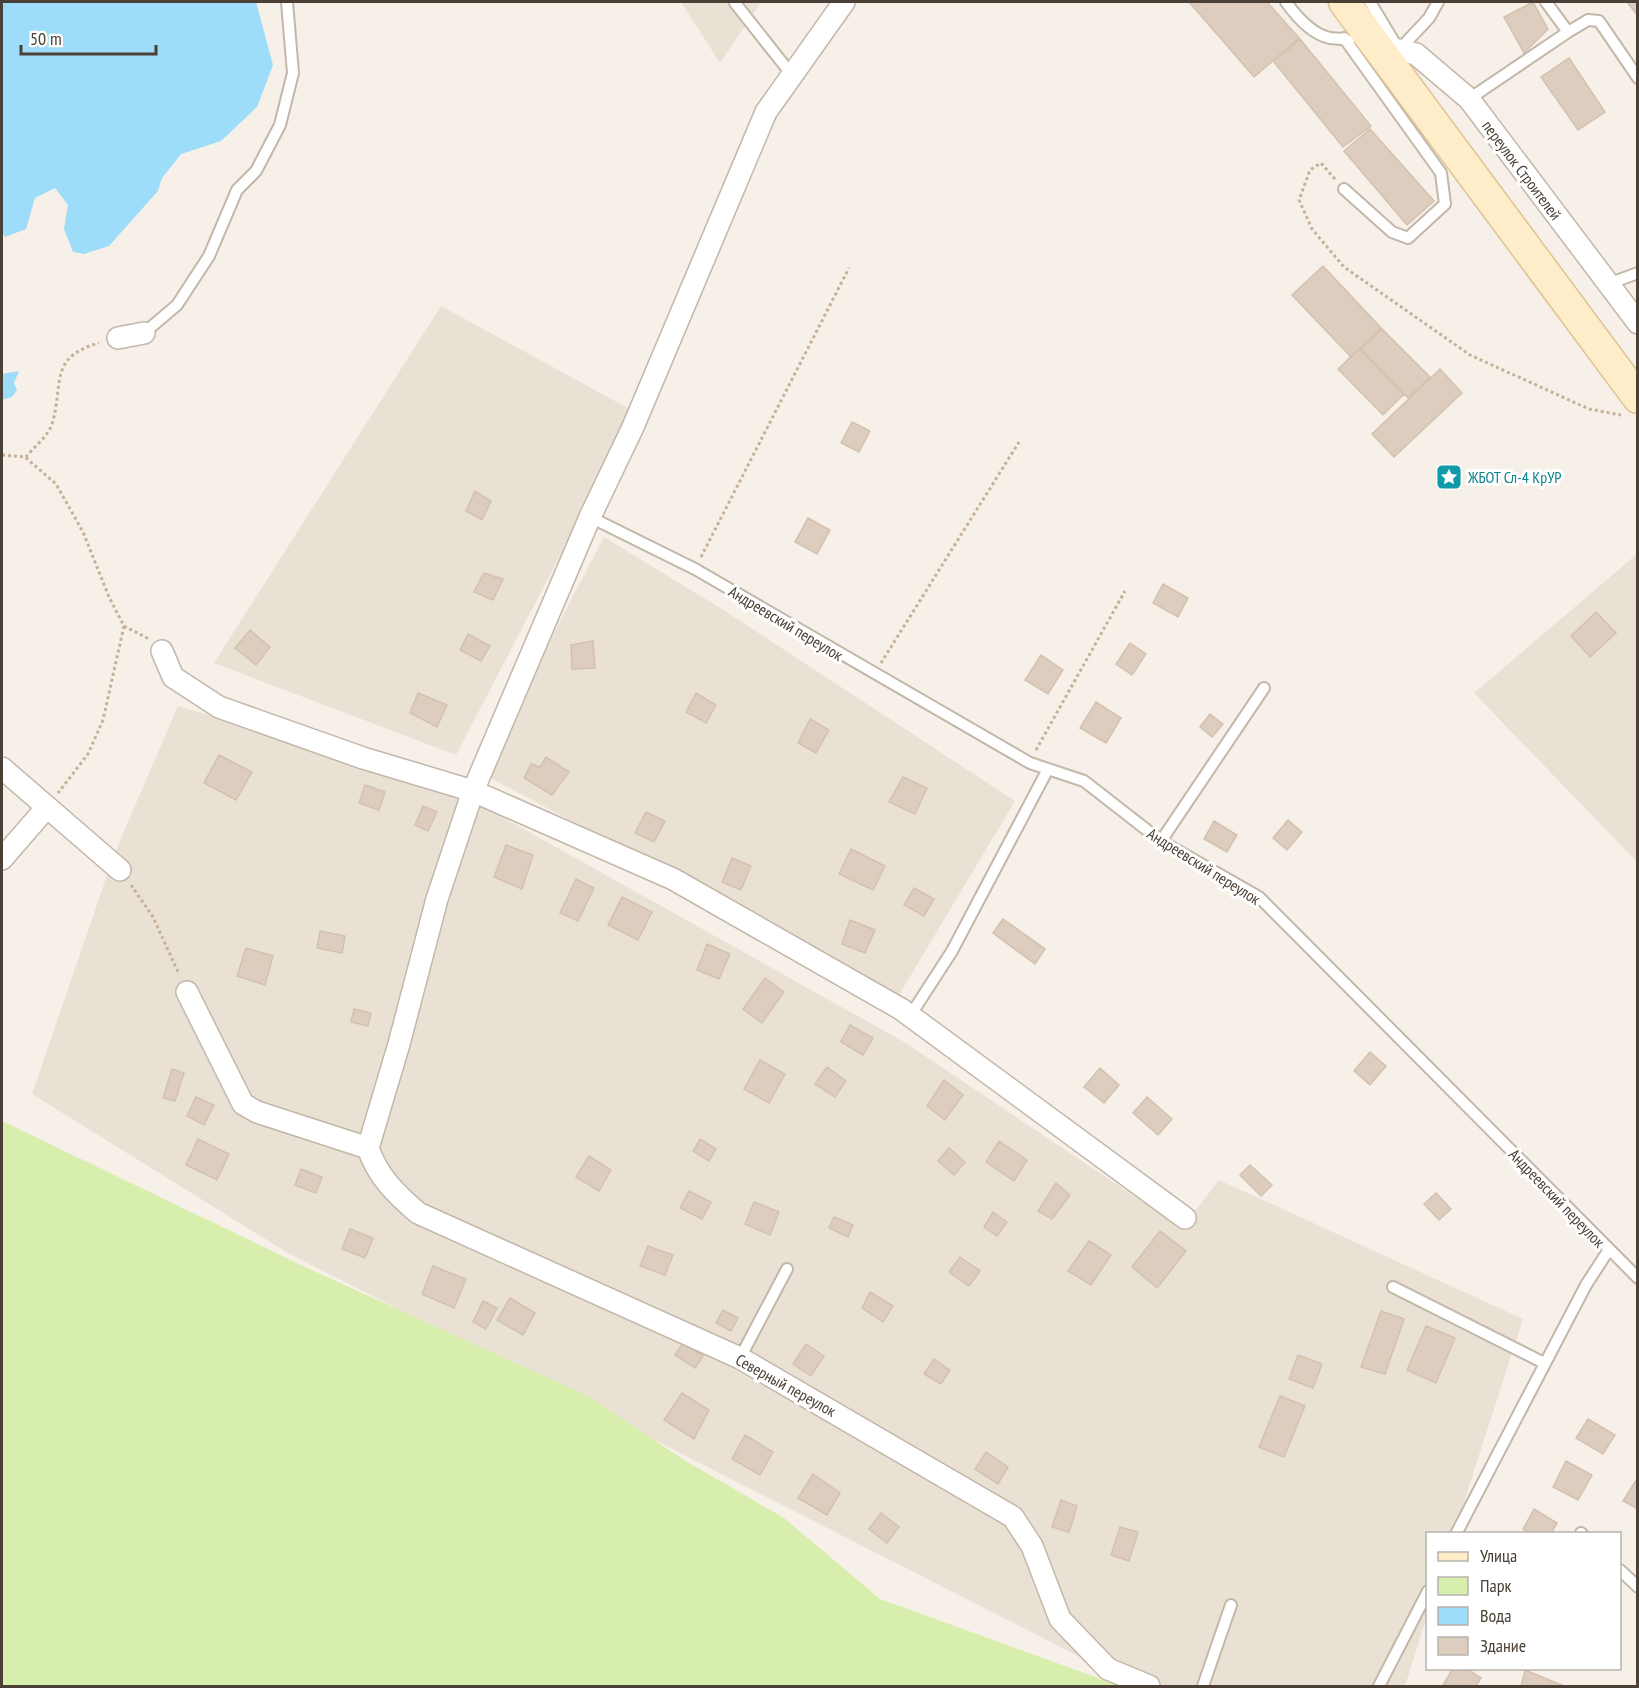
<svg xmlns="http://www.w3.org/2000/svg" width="1639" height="1688" font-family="'PT Sans Narrow',sans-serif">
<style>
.residential{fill:#eae1d5}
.green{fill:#d7eeac}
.water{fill:#9dddf9}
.building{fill:#dccdbe;stroke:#d4c1ae;stroke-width:1.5}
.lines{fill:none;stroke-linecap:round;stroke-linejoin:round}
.service-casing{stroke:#c2b7a9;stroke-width:14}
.minor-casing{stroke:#c2b7a9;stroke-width:24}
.secondary-casing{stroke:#dec394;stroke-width:33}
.path{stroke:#c6b198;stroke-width:3;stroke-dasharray:3 3;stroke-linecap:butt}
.service{stroke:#fff;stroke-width:10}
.minor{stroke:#fff;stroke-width:21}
.secondary{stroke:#ffecc8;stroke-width:30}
.labels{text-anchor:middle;stroke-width:6;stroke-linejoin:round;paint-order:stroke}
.street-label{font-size:16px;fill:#4a4035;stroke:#fff}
.culture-label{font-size:16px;fill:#0d838f;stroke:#fff;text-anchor:start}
</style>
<rect width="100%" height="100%" fill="#f6f0e8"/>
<path class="residential" d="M681,2H761L720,63Z
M441,306L635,412L456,755L214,663Z
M604,537L725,611L1015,801L899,995L481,773Z
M1637,554V862L1474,693Z
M178,706L447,786L904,1042L1182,1228L1219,1180L1523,1319L1454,1533L1428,1534L1427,1616L1405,1686H1137L288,1253L32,1094L115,852Z"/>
<path class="green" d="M2,1121L303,1266L590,1397L684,1460L784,1518L880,1599L1120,1686H2Z"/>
<path class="water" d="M2,2H256L273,65L257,107L221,141L181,154L162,178L158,191L109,246L84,254L73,252L64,229L68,205L55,188L35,198L26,229L5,237L2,232Z
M19,371L14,383L17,390L12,397L2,400V374Z"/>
<path class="building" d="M1189,2H1267L1299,38L1254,77Z
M1533,2L1548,29L1524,53L1504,17Z
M1627,2H1638V16Z
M1300,39L1371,126L1343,147L1274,62Z
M1569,58L1605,112L1578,130L1541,77Z
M1370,129L1434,201L1407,225L1344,151Z
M1323,266L1382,329L1351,357L1292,295Z
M1381,328L1430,377L1408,398L1360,350Z
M1360,348L1404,394L1383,415L1338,369Z
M1440,369L1462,393L1394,457L1372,434Z
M852,422L870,431L859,452L841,443Z
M475,491L491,501L482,520L466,511Z
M808,518L830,530L817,554L795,542Z
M484,573L503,579L493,600L474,592Z
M1163,584L1188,598L1178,617L1153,603Z
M1596,612L1616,633L1590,657L1571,636Z
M250,630L270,647L256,665L235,648Z
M468,634L490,646L481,661L460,650Z
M593,641L595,668L572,669L571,645Z
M1130,643L1146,654L1132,675L1116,664Z
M1041,655L1063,670L1048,694L1025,680Z
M418,693L447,705L437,727L410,713Z
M696,693L716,705L706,723L686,712Z
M1096,702L1121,718L1106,743L1080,728Z
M1210,714L1223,724L1212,737L1200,727Z
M810,719L829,730L816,753L798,743Z
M219,755L252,772L236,800L204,783Z
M546,757L569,772L552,795L524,778L531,764L540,767Z
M903,777L927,788L915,814L889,802Z
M365,785L385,792L379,810L359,803Z
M423,806L437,812L428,831L415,825Z
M646,812L665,821L654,842L635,833Z
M1288,820L1302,832L1287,850L1273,838Z
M1214,821L1237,835L1227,852L1204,839Z
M506,845L533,855L522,889L494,877Z
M851,849L885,866L873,890L839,874Z
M732,858L751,866L741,890L722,882Z
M576,879L594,888L578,921L560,913Z
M914,888L934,899L924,916L904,905Z
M622,897L652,912L638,940L608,925Z
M1003,919L1045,949L1035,964L993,933Z
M850,920L875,930L865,953L842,944Z
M320,931L345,936L342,953L317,948Z
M707,944L730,954L719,979L697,970Z
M246,948L273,956L265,985L237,976Z
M765,978L784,992L762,1023L743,1009Z
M354,1009L371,1013L368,1026L351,1022Z
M850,1025L873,1038L863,1055L841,1042Z
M1370,1052L1386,1066L1370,1085L1354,1071Z
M760,1060L785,1074L769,1103L744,1089Z
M827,1067L846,1081L835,1097L815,1084Z
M1100,1068L1119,1085L1104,1103L1084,1087Z
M172,1069L184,1073L175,1101L163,1098Z
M944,1080L963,1095L945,1120L927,1106Z
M196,1097L214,1105L204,1125L187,1116Z
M1147,1097L1172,1119L1158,1135L1133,1113Z
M198,1139L229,1154L217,1180L186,1165Z
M700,1139L716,1149L709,1161L693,1151Z
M999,1141L1027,1160L1014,1181L986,1162Z
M949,1148L965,1162L954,1175L938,1161Z
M589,1156L611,1170L599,1191L576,1177Z
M1250,1165L1272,1185L1261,1196L1240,1175Z
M301,1169L322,1177L316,1193L295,1185Z
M1056,1183L1070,1195L1052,1219L1038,1211Z
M689,1191L711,1202L702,1219L680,1208Z
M1436,1193L1451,1209L1439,1220L1424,1204Z
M754,1202L779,1212L770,1235L745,1224Z
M993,1212L1007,1222L997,1236L984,1227Z
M834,1217L853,1225L848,1237L829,1228Z
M350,1229L373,1238L365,1258L342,1249Z
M1160,1231L1186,1251L1157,1288L1132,1267Z
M1089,1241L1111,1255L1091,1285L1068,1271Z
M648,1246L673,1255L665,1275L640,1266Z
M960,1257L980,1271L969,1286L949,1272Z
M433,1266L466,1279L454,1308L422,1294Z
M870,1292L893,1306L883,1322L862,1308Z
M510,1298L535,1313L523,1335L497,1320Z
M483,1301L497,1308L486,1329L473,1322Z
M723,1310L738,1318L731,1331L716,1323Z
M1381,1311L1404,1319L1385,1374L1361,1367Z
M1426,1326L1455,1338L1436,1383L1407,1370Z
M683,1343L703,1356L695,1368L675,1355Z
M806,1344L824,1356L811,1376L793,1364Z
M1298,1355L1322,1364L1313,1388L1289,1379Z
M934,1359L950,1370L941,1384L924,1374Z
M682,1393L709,1410L694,1439L664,1420Z
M1280,1396L1305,1406L1284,1457L1259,1447Z
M1588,1419L1615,1435L1603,1454L1576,1438Z
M745,1435L773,1452L760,1475L732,1459Z
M986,1452L1008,1467L998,1484L975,1469Z
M1566,1461L1592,1475L1578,1500L1553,1487Z
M813,1474L840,1493L827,1515L798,1498Z
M1638,1477V1509L1623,1501Z
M1061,1500L1077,1506L1069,1532L1052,1527Z
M1534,1509L1557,1523L1551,1534H1530L1523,1529Z
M881,1513L899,1527L887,1543L869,1529Z
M1120,1527L1138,1532L1129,1561L1111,1555Z
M1453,1668H1466L1481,1678L1476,1686H1446L1443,1685Z
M1525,1670L1564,1686H1521Z"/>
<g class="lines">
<defs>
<path id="service" d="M1286,2C1296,16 1311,34 1330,38C1337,39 1342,38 1349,41
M1370,2L1399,50L1429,18L1438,2
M735,3L792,75
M1568,32L1588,20L1599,21L1638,78
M1469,99L1568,32L1546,2
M1344,189L1392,232L1408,238L1445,204L1441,173L1344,38
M1608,284L1638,273
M144,333L177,305L209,256L237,190L256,171L280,125L293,73L287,2
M590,517L695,569L1030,763L1084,781L1161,841L1259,897L1638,1278
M1161,841L1264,688
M910,1016L952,951L1048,769
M1393,1287L1544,1363
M740,1358L787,1269
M1581,1533L1582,1534
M1456,1534L1586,1285L1608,1251
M1620,1570L1638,1587
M1203,1686L1231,1605
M1379,1686L1428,1591"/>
<path id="minor" d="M1386,59L1399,50L1416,54L1469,99L1638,323
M118,338L144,333
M162,651L173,677L219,707L363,758L473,791L673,879L901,1009L1185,1218
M2,768L120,870
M2,859L47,807
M187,992L243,1104L257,1112L368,1148
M368,1148L399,1044L437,899L473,791L590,517L633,427L766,112L844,2
M368,1148C378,1177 396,1194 418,1213L740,1358L1013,1517L1032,1546L1060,1619L1108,1669L1149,1686"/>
<path id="secondary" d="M1344,2L1638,398"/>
</defs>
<use href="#service" class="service-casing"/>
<use href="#minor" class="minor-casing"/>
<use href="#secondary" class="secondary-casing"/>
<path class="path" d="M1335,179L1321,163L1310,170L1299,200L1312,229L1344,267L1470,355L1589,409L1621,415
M2,455L25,457L56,484L83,532L109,597L124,626L103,720L88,754L58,793
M26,457C33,448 49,435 52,424C64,384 48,357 99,343
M701,557L849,268
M124,626L149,639
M881,663L1019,442
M1036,750L1125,591
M131,885L153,917L179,974"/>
<use href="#service" class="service"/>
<use href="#minor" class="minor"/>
<use href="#secondary" class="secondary"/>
</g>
<defs>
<symbol id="sight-square" viewBox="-11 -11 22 22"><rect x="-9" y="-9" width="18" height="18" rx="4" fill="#0f9aa8" stroke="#fff"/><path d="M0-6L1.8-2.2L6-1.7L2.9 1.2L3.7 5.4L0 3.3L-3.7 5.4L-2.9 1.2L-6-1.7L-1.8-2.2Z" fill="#fff"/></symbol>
</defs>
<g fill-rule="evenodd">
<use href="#sight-square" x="1434" y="462" width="30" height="30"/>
</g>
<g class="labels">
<g class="street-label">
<text transform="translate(1522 170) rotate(53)" y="6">переулок Строителей</text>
<text transform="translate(786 623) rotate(31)" y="6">Андреевский переулок</text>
<text transform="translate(1204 866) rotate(32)" y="6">Андреевский переулок</text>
<text transform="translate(1557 1198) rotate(46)" y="6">Андреевский переулок</text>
<text transform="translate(786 1385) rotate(29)" y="6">Северный переулок</text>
</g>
<g class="culture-label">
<text x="1468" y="483">ЖБОТ Сл-4 КрУР</text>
</g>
</g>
<rect width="1639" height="1688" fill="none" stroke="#4a4035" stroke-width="6"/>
<rect x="1426" y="1532" width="195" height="138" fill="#ffffff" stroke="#b7b3ae" stroke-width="1.5"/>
<rect x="1438" y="1552" width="30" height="9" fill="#ffecc8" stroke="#b7b3ae" stroke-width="1.5"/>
<text x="1480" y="1562" font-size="18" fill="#4a4035">Улица</text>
<rect x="1438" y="1577" width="30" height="18" fill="#d7eeac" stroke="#b7b3ae" stroke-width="1.5"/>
<text x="1480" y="1592" font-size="18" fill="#4a4035">Парк</text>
<rect x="1438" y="1607" width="30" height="18" fill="#9dddf9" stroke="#b7b3ae" stroke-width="1.5"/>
<text x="1480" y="1622" font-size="18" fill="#4a4035">Вода</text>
<rect x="1438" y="1637" width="30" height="18" fill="#dccdbe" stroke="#b7b3ae" stroke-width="1.5"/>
<text x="1480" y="1652" font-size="18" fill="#4a4035">Здание</text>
<path d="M21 45v9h135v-9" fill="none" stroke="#4a4035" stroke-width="3"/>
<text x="30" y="45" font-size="18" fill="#4a4035" stroke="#ffffff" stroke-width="4.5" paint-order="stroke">50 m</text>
</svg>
